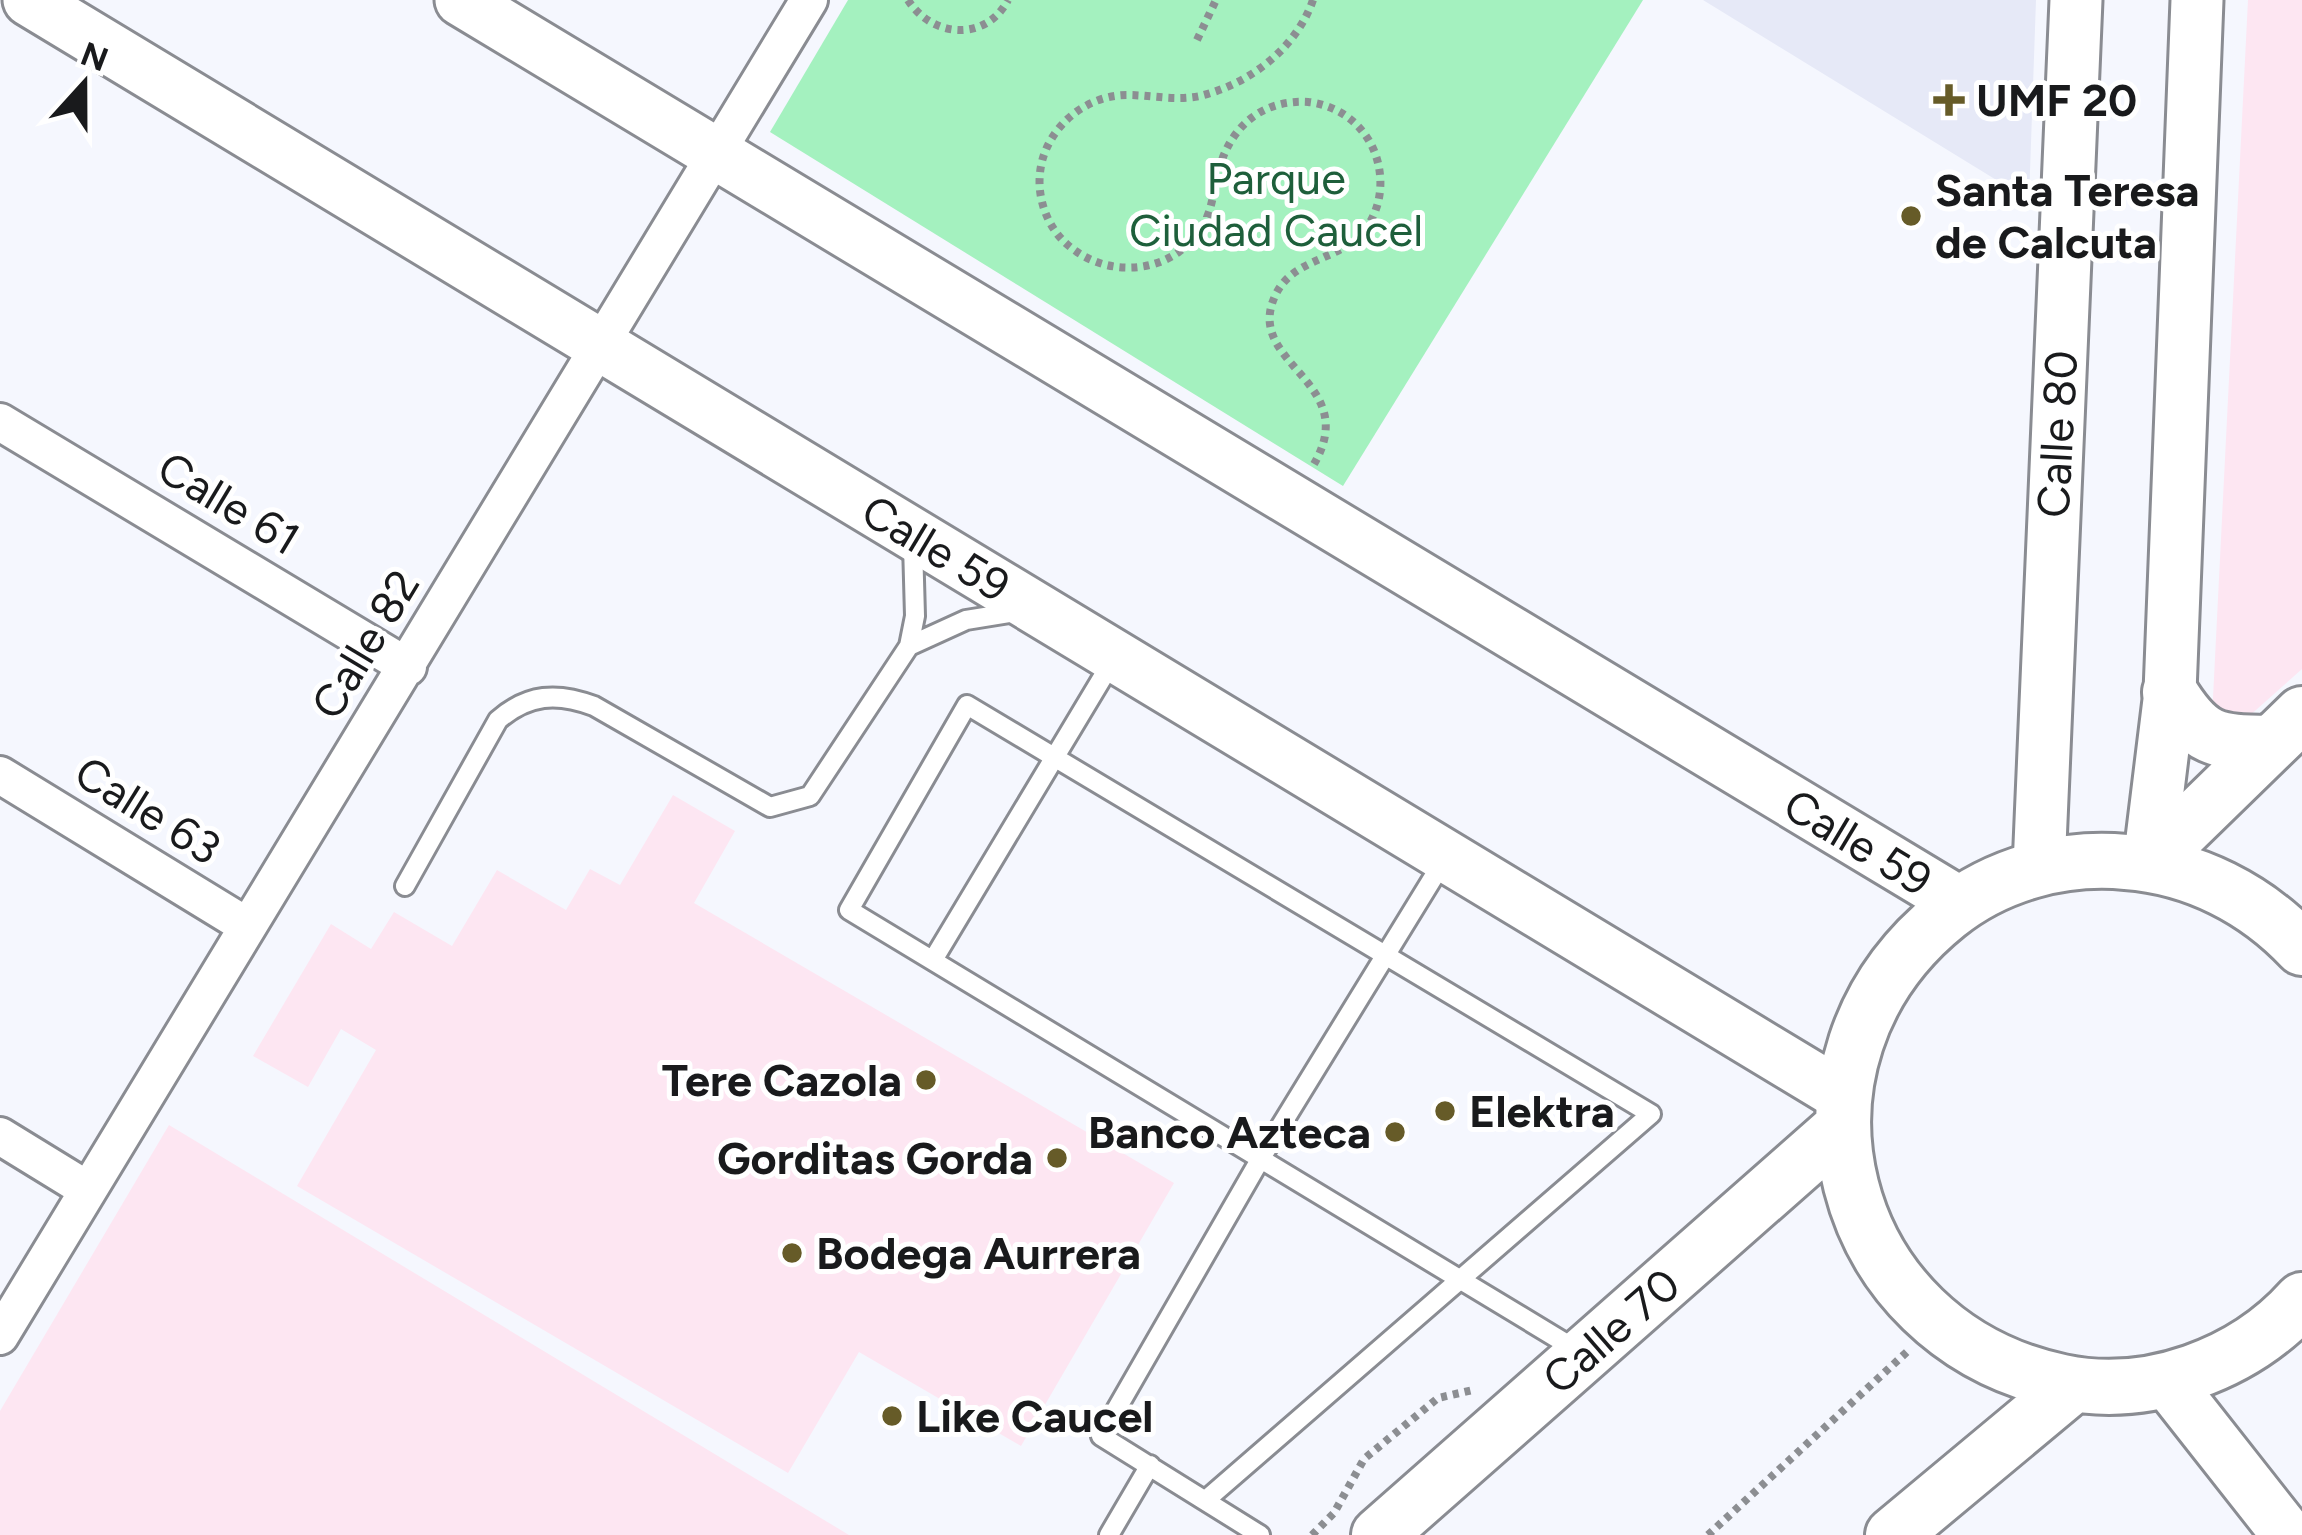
<svg xmlns="http://www.w3.org/2000/svg" width="2302" height="1535" font-family="Figtree,sans-serif">
<style>
.commercial{fill:#fde6f2}
.built{fill:#e6e9f7}
.green{fill:#a4f1bf}
.lines{fill:none;stroke-linecap:round;stroke-linejoin:round}
.lane-casing{stroke:#8a8c92;stroke-width:24}
.street-casing{stroke:#8a8c92;stroke-width:42}
.secondary-casing{stroke:#8a8c92;stroke-width:57}
.primary-casing{stroke:#8a8c92;stroke-width:60}
.path{stroke:#8c8e92;stroke-width:8;stroke-dasharray:6 6;stroke-linecap:butt}
.lane{stroke:#fff;stroke-width:18}
.street{stroke:#fff;stroke-width:36}
.secondary{stroke:#fff;stroke-width:51}
.primary{stroke:#fff;stroke-width:54}
.poi-dot{fill:#665b28;stroke:#fff;stroke-width:4.5}
.labels{text-anchor:middle;stroke-width:10;stroke-linejoin:round;paint-order:stroke}
.poi-label{font-size:45px;font-weight:bold;fill:#191a1c;stroke:#fff;text-anchor:start}
.park-label{font-size:45px;fill:#1e5f3b;stroke:#fff}
.street-label{font-size:45px;fill:#191a1c;stroke:#fff}
</style>
<rect width="100%" height="100%" fill="#f5f7fe"/>
<path class="commercial" d="M2248,0H2302V669L2238,726L2212,718Z
M673,795L735,831L694,903L1174,1183L1021,1446L859,1352L788,1473L297,1186L376,1050L341,1029L308,1087L253,1056L331,924L371,949L394,912L452,946L497,870L566,910L590,869L620,885Z
M169,1125L849,1535H0V1411Z"/>
<path class="built" d="M1703,0H2036L2029,200Z"/>
<path class="green" d="M848,0H1643L1343,486L770,132Z"/>
<g class="lines">
<defs>
<path id="lane" d="M909,646L915,616L913,544
M405,886L498,720C528,694 557,692 594,706L770,807L810,796L909,646L966,620L1022,611
M933,960L1113,660
M1207,1499C1355,1371 1503,1242 1651,1114L967,705L849,910L1580,1352
M1109,1535L1150,1465
M1260,1535L1101,1436L1261,1158L1444,860"/>
<path id="street" d="M0,422L408,667
M0,775L247,926
M0,1136L88,1190
M0,1336L809,0"/>
<path id="secondary" d="M29,0L1843,1096
M461,0L1960,903
M2149,863L2170,692L2197,0
M2039,868L2076,0
M2166,1380L2288,1535"/>
<path id="primary" d="M2170,692C2200,741 2215,742 2270,743
M2149,863L2302,714
M2302,948C2256,899 2194,867 2126,862C2063,856 1997,874 1947,914C1764,1061 1836,1335 2062,1382C2148,1400 2244,1365 2302,1300
M1379,1535L1842,1127
M1893,1535L2073,1385"/>
</defs>
<use href="#lane" class="lane-casing"/>
<use href="#street" class="street-casing"/>
<use href="#secondary" class="secondary-casing"/>
<use href="#primary" class="primary-casing"/>
<path class="path" d="M908,0C932,38 986,42 1008,0
M1313,0C1296,49 1249,84 1200,96C1175,101 1151,95 1127,95C1084,95 1044,130 1040,173C1037,199 1048,229 1069,246C1113,283 1183,272 1207,217C1213,203 1214,187 1218,173C1229,128 1261,99 1308,102C1329,104 1350,115 1363,132C1380,153 1385,184 1376,209C1357,264 1297,251 1276,294C1241,364 1363,380 1314,464
M1197,40L1216,0
M1312,1535L1334,1513L1364,1459L1438,1398L1473,1390
M1708,1535L1909,1350"/>
<use href="#lane" class="lane"/>
<use href="#street" class="street"/>
<use href="#secondary" class="secondary"/>
<use href="#primary" class="primary"/>
</g>
<g class="poi-dot">
<path d="M1943 82h12v12h12v12h-12v12h-12v-12h-12v-12h12z"/>
<circle cx="1911" cy="216" r="12"/>
<circle cx="926" cy="1080" r="12"/>
<circle cx="1445" cy="1111" r="12"/>
<circle cx="1395" cy="1132" r="12"/>
<circle cx="1057" cy="1158" r="12"/>
<circle cx="792" cy="1253" r="12"/>
<circle cx="892" cy="1416" r="12"/>
</g>
<g class="labels">
<g class="poi-label">
<text x="1976" y="116">UMF 20</text>
<text x="1935" y="206">Santa Teresa<tspan x="1935" dy="52">de Calcuta</tspan></text>
<text x="902" y="1096" text-anchor="end">Tere Cazola</text>
<text x="1469" y="1127">Elektra</text>
<text x="1371" y="1148" text-anchor="end">Banco Azteca</text>
<text x="1033" y="1174" text-anchor="end">Gorditas Gorda</text>
<text x="816" y="1269">Bodega Aurrera</text>
<text x="916" y="1432">Like Caucel</text>
</g>
<g class="park-label">
<text x="1276" y="194">Parque<tspan x="1276" dy="52">Ciudad Caucel</tspan></text>
</g>
<g class="street-label">
<text transform="translate(2057 434) rotate(-87)" y="16">Calle 80</text>
<text transform="translate(229 503) rotate(31)" y="16">Calle 61</text>
<text transform="translate(936 548) rotate(31)" y="16">Calle 59</text>
<text transform="translate(365 644) rotate(-59)" y="16">Calle 82</text>
<text transform="translate(148 810) rotate(32)" y="16">Calle 63</text>
<text transform="translate(1858 842) rotate(31)" y="16">Calle 59</text>
<text transform="translate(1611 1331) rotate(-41)" y="16">Calle 70</text>
</g>
</g>
<g transform="translate(84 84) rotate(21)" stroke="#ffffff" stroke-width="9" paint-order="stroke">
<path d="M0-9L21 45L0 30L-21 45Z" fill="#191a1c"/>
<text y="-18" font-size="33" font-weight="bold" text-anchor="middle" fill="#191a1c">N</text>
</g>
</svg>
